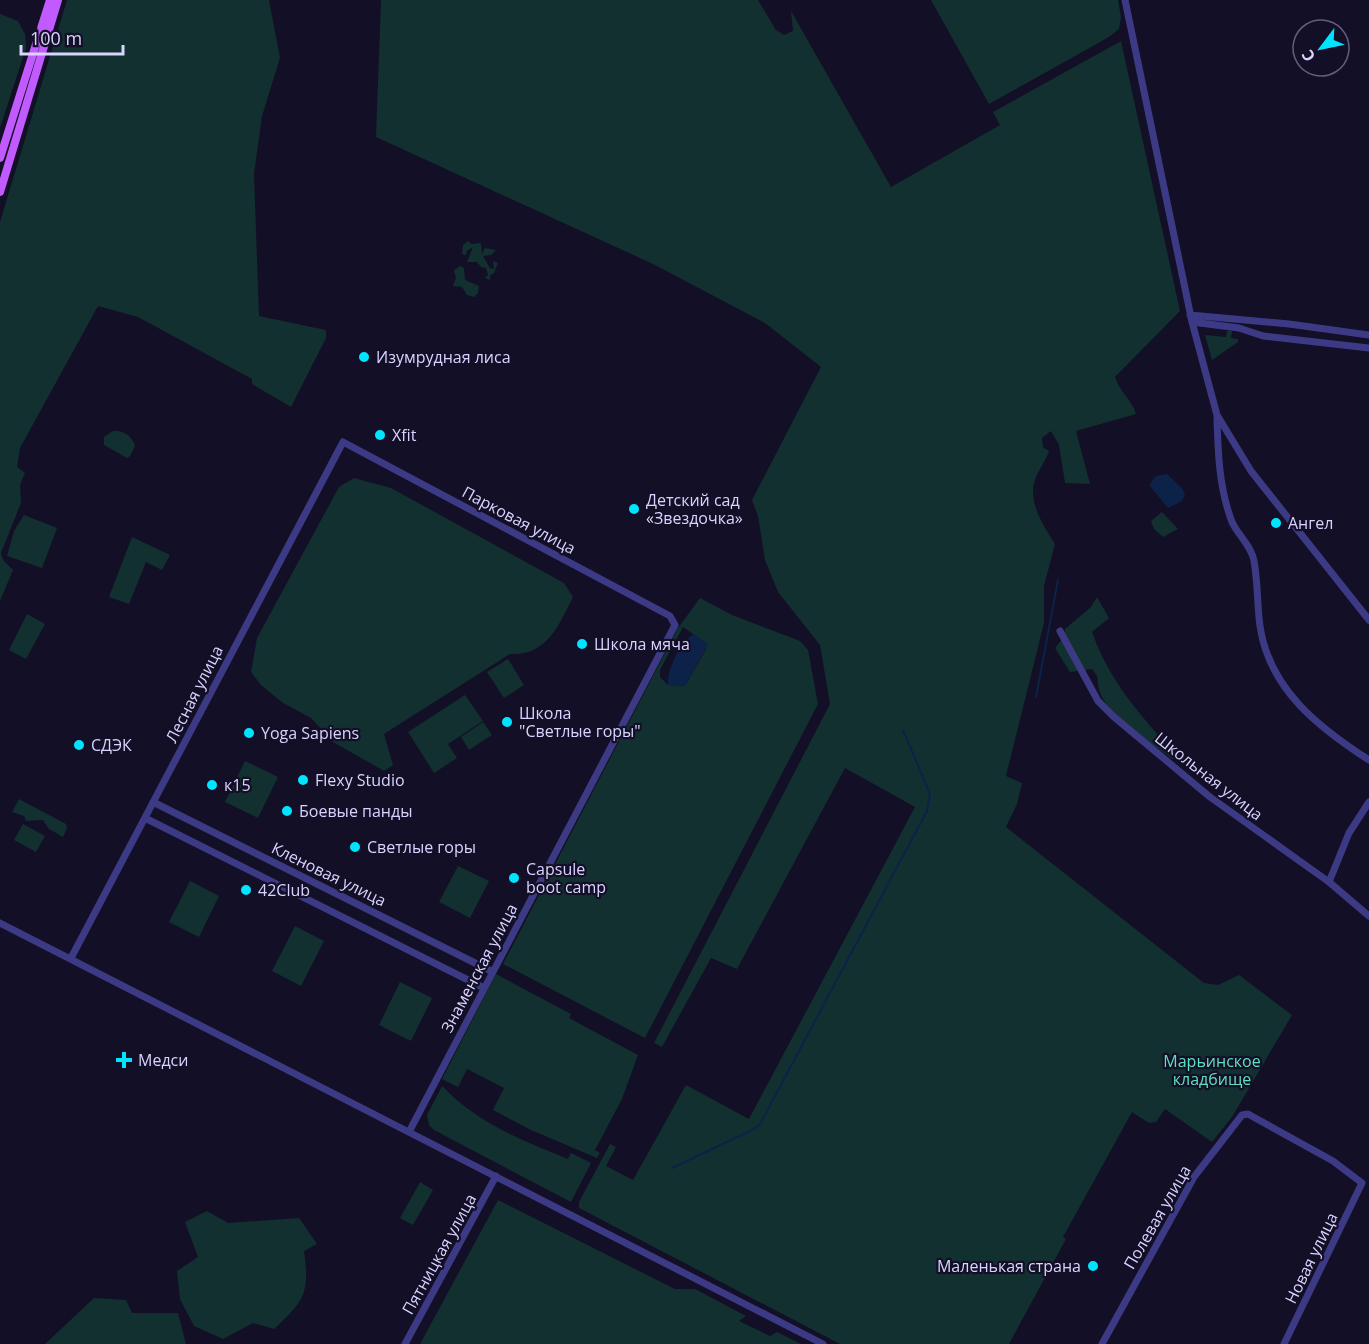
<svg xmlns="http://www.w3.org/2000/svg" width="1369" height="1344" font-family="'Open Sans',sans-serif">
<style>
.green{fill:#12302f;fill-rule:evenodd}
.water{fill:#0c2248}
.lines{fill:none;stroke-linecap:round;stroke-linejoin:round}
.stream{stroke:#0c2248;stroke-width:2}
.minor{stroke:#3d3a85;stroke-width:7}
.major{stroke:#c25bff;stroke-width:8}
.poi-dot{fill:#00e5ff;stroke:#130f26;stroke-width:2}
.labels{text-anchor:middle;stroke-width:4.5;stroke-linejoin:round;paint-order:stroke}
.poi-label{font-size:16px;fill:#d9d4ff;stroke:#130f26;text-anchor:start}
.street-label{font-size:16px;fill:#d9d4ff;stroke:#130f26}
.park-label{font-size:16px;fill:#5fe0c0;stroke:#130f26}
</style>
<rect width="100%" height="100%" fill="#130f26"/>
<path class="green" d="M67,0H269L280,58L262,116L254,174L259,316L326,330V338L291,407L252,384V379L138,317L98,306L20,448L17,467L25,473L20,485L21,503L1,553L3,560L13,570L0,601V222Z
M381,0H758L776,30L784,35L793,31L791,11L891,187L1000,125L993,112L1121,41L1180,311L1115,377C1120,393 1132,399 1136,414L1076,431L1090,484L1065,483L1059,445L1051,431L1042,438L1043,447L1049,451C1046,460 1040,468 1036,477C1026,500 1043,525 1055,544L1044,586V623L1006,776L1022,783L1017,804L1006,827L1204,983L1218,985L1239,975L1292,1015L1232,1117L1212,1142L1165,1109L1156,1122L1149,1123L1132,1112L1063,1237L1066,1239L1009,1344H840L579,1208V1202L610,1144L616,1147L606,1166L633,1180L686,1085L749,1119L915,807L845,768L737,969L711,958L662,1047L654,1043L830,704L820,645L778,592L765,560L758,516L752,500L821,367L765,323L653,264L376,137Z
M931,0H1118L1121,17L1119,29L1109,37L989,104Z
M0,14L18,21L25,34L26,48L0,128Z
M468,241L472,244L481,243L482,254L485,248L496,250L491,255L483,256L490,268L494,269L493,261L498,263L494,273L490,275V280L485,278L488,275L486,268L481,267L477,262H467L473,247L467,251L466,255L462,254L463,245Z
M460,266L464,268L465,280L479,286L478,293L474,297L467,295L462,287L453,286L456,278L454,270Z
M1227,331H1232L1231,338L1238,339V342L1212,360L1205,335L1226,337Z
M113,431C124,430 132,436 135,446L130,456L127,458L104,445V437Z
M354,478L391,488L564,583L573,597C559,625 547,656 510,654L384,734L393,765L384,771L333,742L311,718L283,703L261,685L251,672L257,638L339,487Z
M1162,512L1178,529L1163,537L1154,529L1151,521Z
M24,515L57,528L42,568L7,556L14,531Z
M132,537L170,555L162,570L146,562L129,604L109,597Z
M1097,597L1109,618L1092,632C1110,683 1142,717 1178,757L1172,759C1152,743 1106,715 1099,690C1098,686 1098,680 1097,676L1092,669L1070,672L1055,648L1065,635V629L1091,607Z
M700,598L732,615L800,641L808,650L818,704L645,1038L503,964L678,628ZM683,627L707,644L706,649L685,686L668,685L660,677V670Z
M27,614L45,624L26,659L9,650Z
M508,659L524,685L504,698L487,672Z
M465,695L483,721L448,744L457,758L434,773L408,732Z
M483,722L492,735L469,750L461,737Z
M245,761L278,777L258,818L225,802Z
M19,799L66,824L67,828L63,837L49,829L43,820L26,821L24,816L12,812Z
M23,824L45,836L36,852L14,840Z
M458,866L489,881L470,918L439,902Z
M190,881L219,896L199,937L169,922Z
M295,926L324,941L301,986L272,971Z
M496,974L571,1014L569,1018L638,1055L622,1099L595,1150L600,1153L597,1158L531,1130L493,1110L504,1088L467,1069L458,1087L442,1079Z
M400,982L432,998L411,1041L379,1025Z
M442,1086C477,1123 522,1140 568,1159L571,1153L591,1163L571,1202L434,1130L429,1125L427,1115Z
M420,1182L433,1190L413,1225L400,1218Z
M498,1200L675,1289H695L746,1316L739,1321L770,1336L777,1332L801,1344H420Z
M207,1211L228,1223L299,1218L317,1244L304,1251C310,1294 304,1301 274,1329L253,1323L223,1339L194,1326L180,1299L177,1271L198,1257L185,1222Z
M94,1298L126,1300L132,1313H178L186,1344H45Z"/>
<path class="water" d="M1167,474L1182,488L1185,494L1182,501L1168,508L1149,485L1156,476Z
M694,634L707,644L706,648L685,686L668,685C666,671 681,641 694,634Z"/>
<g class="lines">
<path class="stream" d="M1036,697L1058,580
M672,1168L754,1129L760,1124L927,811L930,794L903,730"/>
<path class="minor" d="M1125,0L1192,322L1217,415L1251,471L1369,620
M1190,315L1289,324L1369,335
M1192,322L1239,328L1263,336L1369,348
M1217,418C1218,453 1219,488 1232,522C1238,535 1252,547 1254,561C1258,582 1257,605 1260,626C1269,689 1319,728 1369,760
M1060,631L1098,701L1114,717L1210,797L1329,882L1369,916
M153,802L493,972
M145,818L484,988
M1329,882L1349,833L1369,802
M0,923L823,1344
M71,958L343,442L670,616L675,625L410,1130
M405,1344L496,1176
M1102,1344L1194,1177L1242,1115L1248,1114L1333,1161L1362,1183
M1284,1344L1362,1183"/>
<path class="major" d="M0,158L50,0
M0,192L58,0"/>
</g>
<g class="poi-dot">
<circle cx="364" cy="357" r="6"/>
<circle cx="380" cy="435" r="6"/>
<circle cx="634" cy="509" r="6"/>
<circle cx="1276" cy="523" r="6"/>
<circle cx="582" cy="644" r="6"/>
<circle cx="507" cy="722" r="6"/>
<circle cx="249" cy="733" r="6"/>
<circle cx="79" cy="745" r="6"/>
<circle cx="303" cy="780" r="6"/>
<circle cx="212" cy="785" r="6"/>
<circle cx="287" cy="811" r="6"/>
<circle cx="355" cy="847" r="6"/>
<circle cx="514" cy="878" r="6"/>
<circle cx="246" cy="890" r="6"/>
<path d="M121 1051h6v6h6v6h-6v6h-6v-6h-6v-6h6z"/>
<circle cx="1093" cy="1266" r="6"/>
</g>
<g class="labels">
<g class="poi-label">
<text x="376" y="363">Изумрудная лиса</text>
<text x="392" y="441">Xfit</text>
<text x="646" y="506">Детский сад<tspan x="646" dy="18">«Звездочка»</tspan></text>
<text x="1288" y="529">Ангел</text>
<text x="594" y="650">Школа мяча</text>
<text x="519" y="719">Школа<tspan x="519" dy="18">"Светлые горы"</tspan></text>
<text x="261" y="739">Yoga Sapiens</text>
<text x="91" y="751">СДЭК</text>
<text x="315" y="786">Flexy Studio</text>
<text x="224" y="791">к15</text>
<text x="299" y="817">Боевые панды</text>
<text x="367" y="853">Светлые горы</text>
<text x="526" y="875">Capsule<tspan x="526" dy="18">boot camp</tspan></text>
<text x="258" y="896">42Club</text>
<text x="138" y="1066">Медси</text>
<text x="1081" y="1272" text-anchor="end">Маленькая страна</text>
</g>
<g class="street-label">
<text transform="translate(519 520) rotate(28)" y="6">Парковая улица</text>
<text transform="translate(194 694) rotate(-63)" y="6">Лесная улица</text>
<text transform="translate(1209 776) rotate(38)" y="6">Школьная улица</text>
<text transform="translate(329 874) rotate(26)" y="6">Кленовая улица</text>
<text transform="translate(479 968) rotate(-62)" y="6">Знаменская улица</text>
<text transform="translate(1157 1217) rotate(-60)" y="6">Полевая улица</text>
<text transform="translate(439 1254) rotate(-61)" y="6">Пятницкая улица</text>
<text transform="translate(1311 1258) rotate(-64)" y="6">Новая улица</text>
</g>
<g class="park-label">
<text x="1212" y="1067">Марьинское<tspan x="1212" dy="18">кладбище</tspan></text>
</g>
</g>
<g transform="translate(1321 48) rotate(238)"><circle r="28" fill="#130f26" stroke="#625e7d" stroke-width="1.5"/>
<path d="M0-4.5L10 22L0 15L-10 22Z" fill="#00e5ff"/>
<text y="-9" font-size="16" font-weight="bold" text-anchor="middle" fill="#d9d4ff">С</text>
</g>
<path d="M21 45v9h102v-9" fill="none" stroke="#d9d4ff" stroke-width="3"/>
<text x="30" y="45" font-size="18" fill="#d9d4ff" stroke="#130f26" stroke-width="4.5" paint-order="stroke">100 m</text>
</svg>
